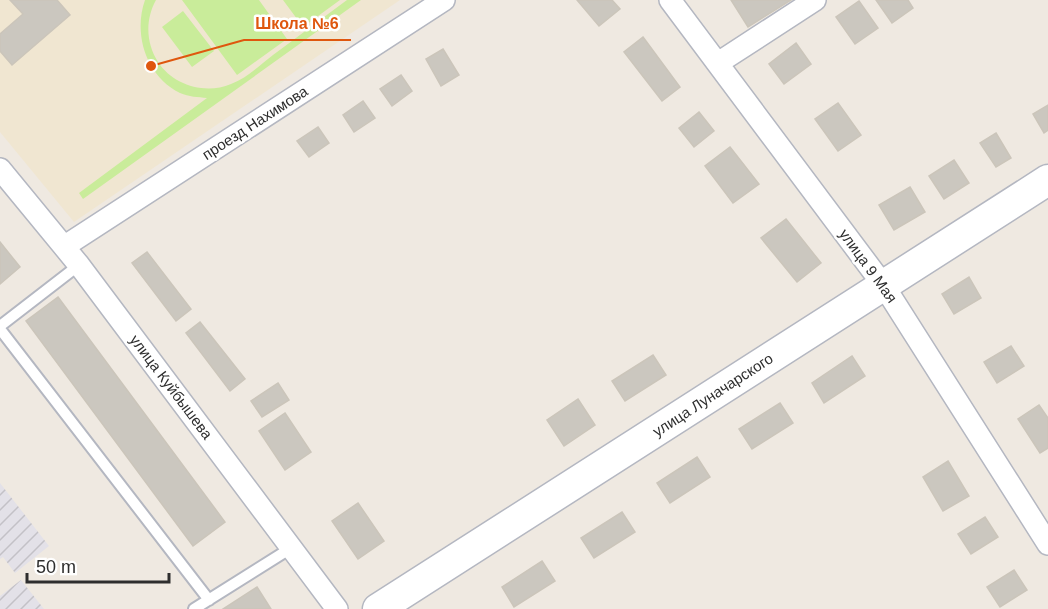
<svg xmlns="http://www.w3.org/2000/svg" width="1048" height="609" font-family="Helvetica,sans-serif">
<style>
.industrial{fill:url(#industrial-furrows)}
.education{fill:#f0e6d1}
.pitch{fill:#c9ec9a}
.building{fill:#cbc7bf;stroke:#cbc5ba;stroke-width:1.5}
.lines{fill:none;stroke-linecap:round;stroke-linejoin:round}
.lane-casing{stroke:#b4b7c1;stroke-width:14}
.street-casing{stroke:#b4b7c1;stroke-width:24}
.secondary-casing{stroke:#b4b7c1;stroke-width:33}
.lane{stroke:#fff;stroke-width:10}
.street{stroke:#fff;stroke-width:21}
.secondary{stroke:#fff;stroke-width:30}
.labels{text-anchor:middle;stroke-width:5;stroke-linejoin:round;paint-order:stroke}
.street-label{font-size:15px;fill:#2e2e2e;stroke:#fff}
.leader{fill:none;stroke:#df570e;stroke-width:2}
.callout-dot{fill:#df570e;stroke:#fff;stroke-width:2}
.callout-label{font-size:16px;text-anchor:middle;font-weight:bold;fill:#df570e;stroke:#fff;stroke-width:5;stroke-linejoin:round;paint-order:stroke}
</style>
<defs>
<pattern id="industrial-furrows" width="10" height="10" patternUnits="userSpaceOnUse" patternTransform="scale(1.5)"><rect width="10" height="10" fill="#e3e1e8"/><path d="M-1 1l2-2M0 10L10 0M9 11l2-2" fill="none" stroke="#c3c1c7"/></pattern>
</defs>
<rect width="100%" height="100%" fill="#efe9e1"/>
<path class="industrial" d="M0,483L49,546L15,573L3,557L0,559Z
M21,580L44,609H0V596Z"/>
<path class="education" d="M0,0H400L74,222L0,132Z"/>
<path class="pitch" d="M145,0H156C145,20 146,43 158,62C173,85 205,95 231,84C247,78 260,65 273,55C298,37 322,18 347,0H361L83,199L79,193L207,98C198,97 189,97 180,93C146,76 133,34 145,0Z
M182,0H259L287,39L237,75Z
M283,0H340L303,27Z
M183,11L214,51L192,67L162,27Z"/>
<path class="building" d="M10,0H57L70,15L12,65L0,51V34L23,14Z
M577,0H612L620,9L599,26Z
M731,0H791L748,27Z
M876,0H908L913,8L892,23Z
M859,1L878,28L855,44L836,17Z
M643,37L680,87L662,101L624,52Z
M796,43L811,64L784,84L769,64Z
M443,49L459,75L441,86L426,59Z
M401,75L412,91L392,106L380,89Z
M363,101L375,118L354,132L343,115Z
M838,103L861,135L838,151L815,119Z
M1048,105V130L1044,133L1033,114Z
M699,112L714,131L694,147L679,128Z
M318,127L329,143L309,157L297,141Z
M996,133L1011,158L996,167L980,143Z
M730,147L759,184L733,203L705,166Z
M954,160L969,183L944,199L929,176Z
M910,187L925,212L894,230L879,205Z
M786,219L821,263L797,282L761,238Z
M0,242L20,267L0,284Z
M147,252L191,309L176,321L132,263Z
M969,277L981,298L954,314L942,294Z
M58,297L225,522L193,546L26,321Z
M200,322L245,379L230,391L186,333Z
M1011,346L1024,366L997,383L984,362Z
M653,355L666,375L625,401L612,381Z
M852,356L865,376L824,403L812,383Z
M278,383L289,400L262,417L251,401Z
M578,399L595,425L564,446L547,420Z
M780,403L793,423L752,449L739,429Z
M1039,405L1048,418V448L1040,453L1018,419Z
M285,413L311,452L285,470L259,431Z
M697,457L710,477L670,503L657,483Z
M948,461L969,496L943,511L923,477Z
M358,503L384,541L358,559L332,521Z
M622,512L635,532L594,558L581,538Z
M985,517L998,537L971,554L958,534Z
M542,561L555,581L514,607L502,587Z
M1014,570L1027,590L1000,607L987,587Z
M257,587L271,609H223Z"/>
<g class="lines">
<defs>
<path id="lane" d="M0,326L79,265
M0,329L209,600
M194,609L291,548"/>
<path id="street" d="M670,0L884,286L1048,544
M718,63L815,0
M0,169L79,265L337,609
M65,246L444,0"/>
<path id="secondary" d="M378,609L1048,180"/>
</defs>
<use href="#lane" class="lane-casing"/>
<use href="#street" class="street-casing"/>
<use href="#secondary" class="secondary-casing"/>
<use href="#lane" class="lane"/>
<use href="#street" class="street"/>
<use href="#secondary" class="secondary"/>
</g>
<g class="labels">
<g class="street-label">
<text transform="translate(255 123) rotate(-33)" y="5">проезд Нахимова</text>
<text transform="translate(868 266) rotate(54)" y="5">улица 9 Мая</text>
<text transform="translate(171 387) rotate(53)" y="5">улица Куйбышева</text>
<text transform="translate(713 395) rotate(-33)" y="5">улица Луначарского</text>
</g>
</g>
<path class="leader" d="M151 66L244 40H351"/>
<circle class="callout-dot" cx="151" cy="66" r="6"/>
<g class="callout-label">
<text x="297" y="29">Школа №6</text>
</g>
<path d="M27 573v9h142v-9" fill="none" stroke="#2e2e2e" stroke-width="3"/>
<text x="36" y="573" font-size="18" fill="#2e2e2e" stroke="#ffffff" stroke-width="4.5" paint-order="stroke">50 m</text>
</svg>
